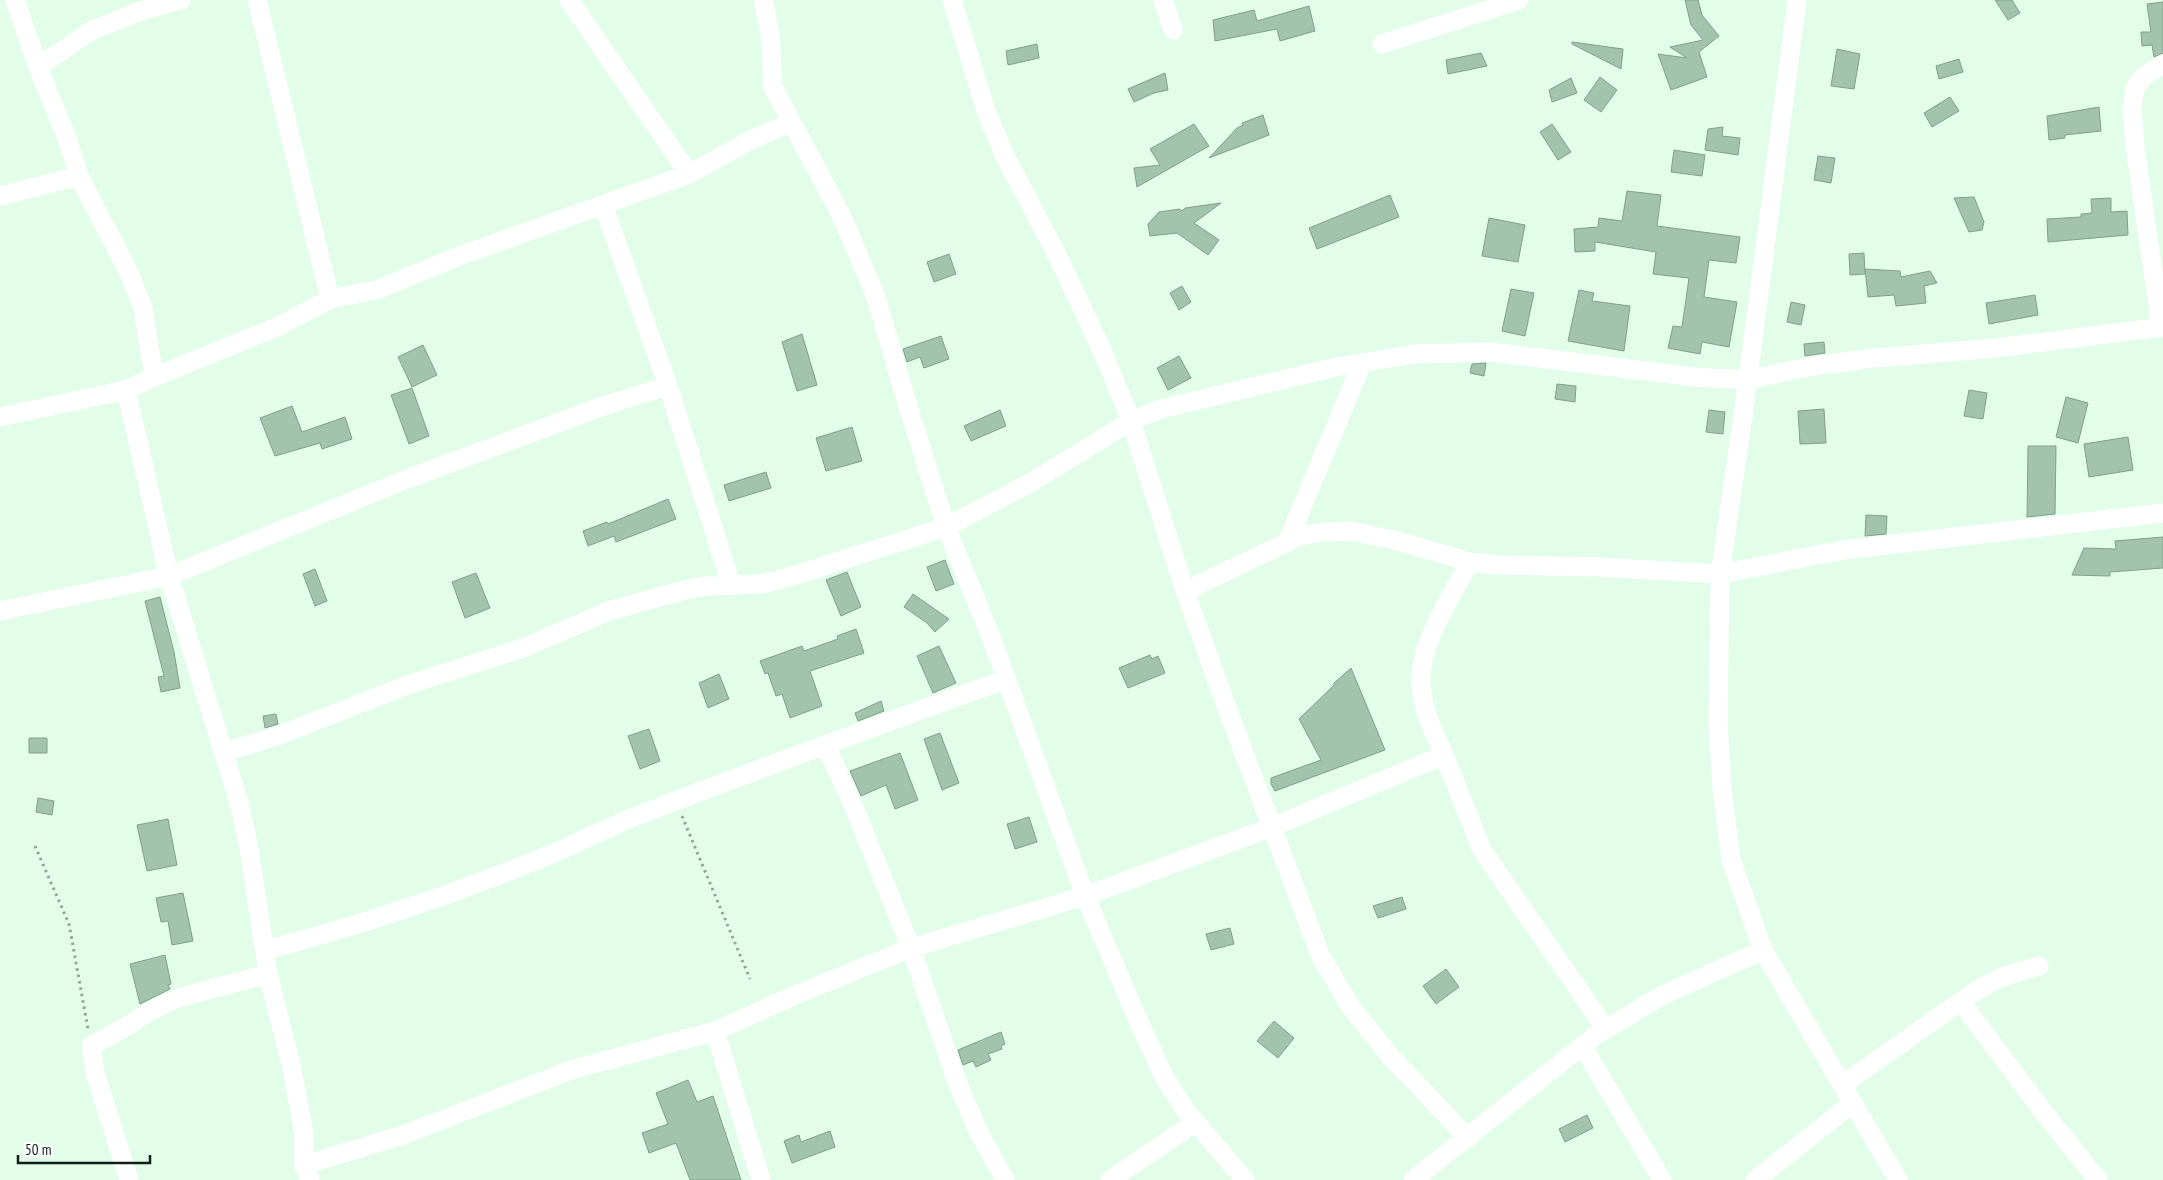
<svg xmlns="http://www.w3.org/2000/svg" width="2163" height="1180" font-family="'PT Sans Narrow',sans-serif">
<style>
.building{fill:#a2c3ad;stroke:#80a08a}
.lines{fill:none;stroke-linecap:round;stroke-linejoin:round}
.path{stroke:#8fa596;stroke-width:3;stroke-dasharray:2.5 4;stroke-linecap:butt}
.street{stroke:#fff;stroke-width:19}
</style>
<rect width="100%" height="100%" fill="#e2feeb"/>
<path class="building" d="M1685,0H1698L1702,15L1719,36L1699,52L1707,77L1671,90L1658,54L1687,58L1670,47L1703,40L1691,25Z
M1995,0H2012L2020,13L2008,20Z
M2163,2V53L2154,57L2152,45L2142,46L2141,32H2151L2147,4Z
M1309,6L1315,31L1280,41L1277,29L1215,41L1213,20L1254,10L1257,21Z
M1572,42L1623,49L1621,69L1572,44Z
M1037,44L1039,58L1008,65L1006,51Z
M1837,49L1860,54L1854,89L1831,86Z
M1481,53L1487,66L1448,74L1446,60Z
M1959,59L1963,72L1939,79L1936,66Z
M1165,73L1168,90L1154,93L1134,102L1128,89Z
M1600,77L1617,90L1601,112L1584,100Z
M1571,78L1577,93L1552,102L1549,90Z
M1950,97L1959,111L1932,127L1924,113Z
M2099,107L2101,131L2065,135V138L2049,140L2047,116Z
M1263,115L1269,135L1209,158L1237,128L1243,125L1242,123Z
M1194,124L1209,146L1137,187L1134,168L1160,165L1150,149Z
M1552,124L1571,152L1558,160L1540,132Z
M1723,127L1722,136L1740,138L1738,155L1705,150L1708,129Z
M1674,150L1705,155L1702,176L1671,172Z
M1818,156L1835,158L1831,183L1814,180Z
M1627,191L1661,195L1657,226L1740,237L1736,263L1709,260L1704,297L1737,302L1729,347L1702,342L1700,354L1668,348L1673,326L1682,327L1689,278L1653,274L1656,252L1595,242V251L1575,252L1574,229L1598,227L1599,218L1622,221Z
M1390,195L1399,217L1317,249L1309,228Z
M1974,197L1984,222L1982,230L1969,232L1954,198Z
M2111,198V212L2127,211L2128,235L2048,242L2047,219L2081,217V214L2092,213L2091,199Z
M1221,203L1194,223L1219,240L1208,255L1177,233L1150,236L1148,224L1159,212L1180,209L1182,211L1185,208Z
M1489,218L1525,225L1518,262L1482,256Z
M1864,253L1865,274L1850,275L1849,254Z
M949,254L956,274L934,282L927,262Z
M1865,269L1900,271L1901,277L1930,271L1937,283L1924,286L1926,303L1896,306L1894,295L1868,297Z
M1182,286L1191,302L1179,310L1170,293Z
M1511,289L1534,293L1525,336L1502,331Z
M1579,290L1594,293L1592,301L1630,306L1624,351L1568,341Z
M2035,295L2038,315L1989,324L1986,303Z
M1791,302L1805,305L1801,325L1787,322Z
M802,334L817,385L797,391L782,342Z
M941,336L949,359L924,368L920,357L907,362L903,349Z
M1824,342L1825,353L1805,356L1804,344Z
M423,345L437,375L412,387L398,357Z
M1179,356L1191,378L1168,390L1157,368Z
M1486,363L1484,376L1470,373L1472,364Z
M1557,384L1576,386L1575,402L1555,399Z
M412,388L429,436L409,444L391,395Z
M1969,390L1987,393L1983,419L1964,416Z
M2066,397L2088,403L2078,443L2056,437Z
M292,406L302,432L345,417L352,439L322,449L320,443L275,456L260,418Z
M1824,409L1826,443L1800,444L1798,411Z
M1000,410L1006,426L971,441L964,426Z
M1709,410L1725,412L1723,434L1706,432Z
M852,427L862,461L826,471L816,438Z
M2128,437L2133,470L2089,477L2084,444Z
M2028,446H2056L2055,514L2027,517Z
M766,472L771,488L729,501L724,485Z
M668,499L676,519L616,542L614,536L588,546L583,531L607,522L608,524Z
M1866,515L1887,516L1886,534L1865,536Z
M2163,537V568L2110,572V576L2072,575L2084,548L2116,549L2115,541Z
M945,560L954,584L936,591L927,567Z
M315,569L327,601L315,606L303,574Z
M847,572L861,607L841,616L826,580Z
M476,573L490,608L465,618L452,582Z
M913,594L949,619L935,632L927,623L904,607Z
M160,597L174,652L180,688L161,692L158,677L164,676L145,601Z
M856,629L864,653L810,671L822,706L790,718L782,694L776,696L768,673L765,674L760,661L802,646L804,651L838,639L837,636Z
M939,646L956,683L933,693L917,656Z
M1150,655L1152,659L1158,656L1165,673L1128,688L1119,668Z
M1351,668L1385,750L1275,791L1271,784V778L1321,760L1299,719L1334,685V683Z
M719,674L729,699L708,708L699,683Z
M881,701L884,711L858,721L855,713Z
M276,714L278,724L265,728L263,716Z
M649,729L660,761L640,769L628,736Z
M940,733L959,783L942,790L924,739Z
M29,738H47V753H29Z
M900,753L918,800L895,809L886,785L861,796L850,771Z
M38,798L54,801L52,815L36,812Z
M1029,817L1037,842L1015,849L1007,824Z
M168,819L177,865L147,871L137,825Z
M183,893L193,941L172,945L168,921L161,922L156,898Z
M1402,897L1406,909L1378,918L1373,906Z
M1230,928L1234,944L1211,950L1206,934Z
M165,955L171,984L168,985L170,989L140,1004L130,964Z
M1446,969L1459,987L1436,1004L1423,986Z
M1274,1021L1294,1038L1278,1058L1257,1041Z
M1001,1032L1005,1044L1001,1046L1002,1049L988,1054L991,1060L976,1067L973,1061L963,1065L958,1050Z
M688,1080L697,1102L713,1096L741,1180H690L676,1143L649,1153L642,1133L668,1124L656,1093Z
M1587,1115L1593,1128L1565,1142L1559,1129Z
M830,1131L835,1147L792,1163L784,1141L799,1135L801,1142Z"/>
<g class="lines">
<path class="path" d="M682,816L750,979
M35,846L69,924L88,1029"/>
<path class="street" d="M257,0L330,299
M569,0L689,174
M763,0L770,33L773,87L843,219L876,297L907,403L946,527L991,637L1085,896L1138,1020L1164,1077L1186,1111L1245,1180
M952,0L986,111L1005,156L1058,257L1101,348L1131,421L1185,591L1225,703L1321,957L1351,1007L1391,1057L1468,1138
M1163,0L1173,30
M1797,0L1744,409L1720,574L1718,723L1722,789L1731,860L1763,950L1898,1180
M1382,44L1519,0
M38,67L91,31L140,11L181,0
M0,196L79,176
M603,205L668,386L731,584
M2161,327L2135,147L2132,109L2135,88L2143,77L2163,64
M154,377L279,326L330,299L376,290L462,255L689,174L749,141L791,122
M126,390L169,576L240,806L249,849L268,974L292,1069L304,1134V1165L310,1180
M0,417L126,390L154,377L143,308L129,273L79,176L68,141L38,67L15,0
M1287,543L1362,363
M1185,591L1300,536L1324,532L1351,531L1398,541L1470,562L1498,565L1599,567L1720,574L1843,550L2163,513
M0,611L169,576L407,479L606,405L668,386
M825,745L849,795L911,948L957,1082L978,1131L1005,1180
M225,752L277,736L410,684L523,648L609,611L685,590L705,586L761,584L786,578L946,527L1030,483L1131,421L1161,409L1336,367L1414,354L1490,352L1695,377L1748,380L1807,367L1873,358L1996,348L2163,327
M1444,755C1435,735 1425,715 1422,694C1414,649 1450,599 1470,562
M265,950C360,926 456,893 547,856C576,844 604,829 634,817C757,769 882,724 1006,679
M1961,1002L2045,1114L2098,1180
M715,1031L761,1180
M1582,1045L1662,1180
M1842,1085L1977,990L2002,977L2039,966
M304,1165L403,1135L571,1070L715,1031L800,993L911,948L1085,896L1272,827L1444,755L1482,850L1606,1029
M129,1180L95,1073L91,1046L124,1028L150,1011L178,998L268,974
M1110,1180L1196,1122
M1413,1180L1596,1035L1661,996L1763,950
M1755,1180L1853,1103"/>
</g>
<path d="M18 1155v8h132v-8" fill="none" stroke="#111e16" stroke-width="2.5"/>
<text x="25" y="1155" font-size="15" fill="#111e16" stroke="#ffffff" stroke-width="4" paint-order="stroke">50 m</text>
</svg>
